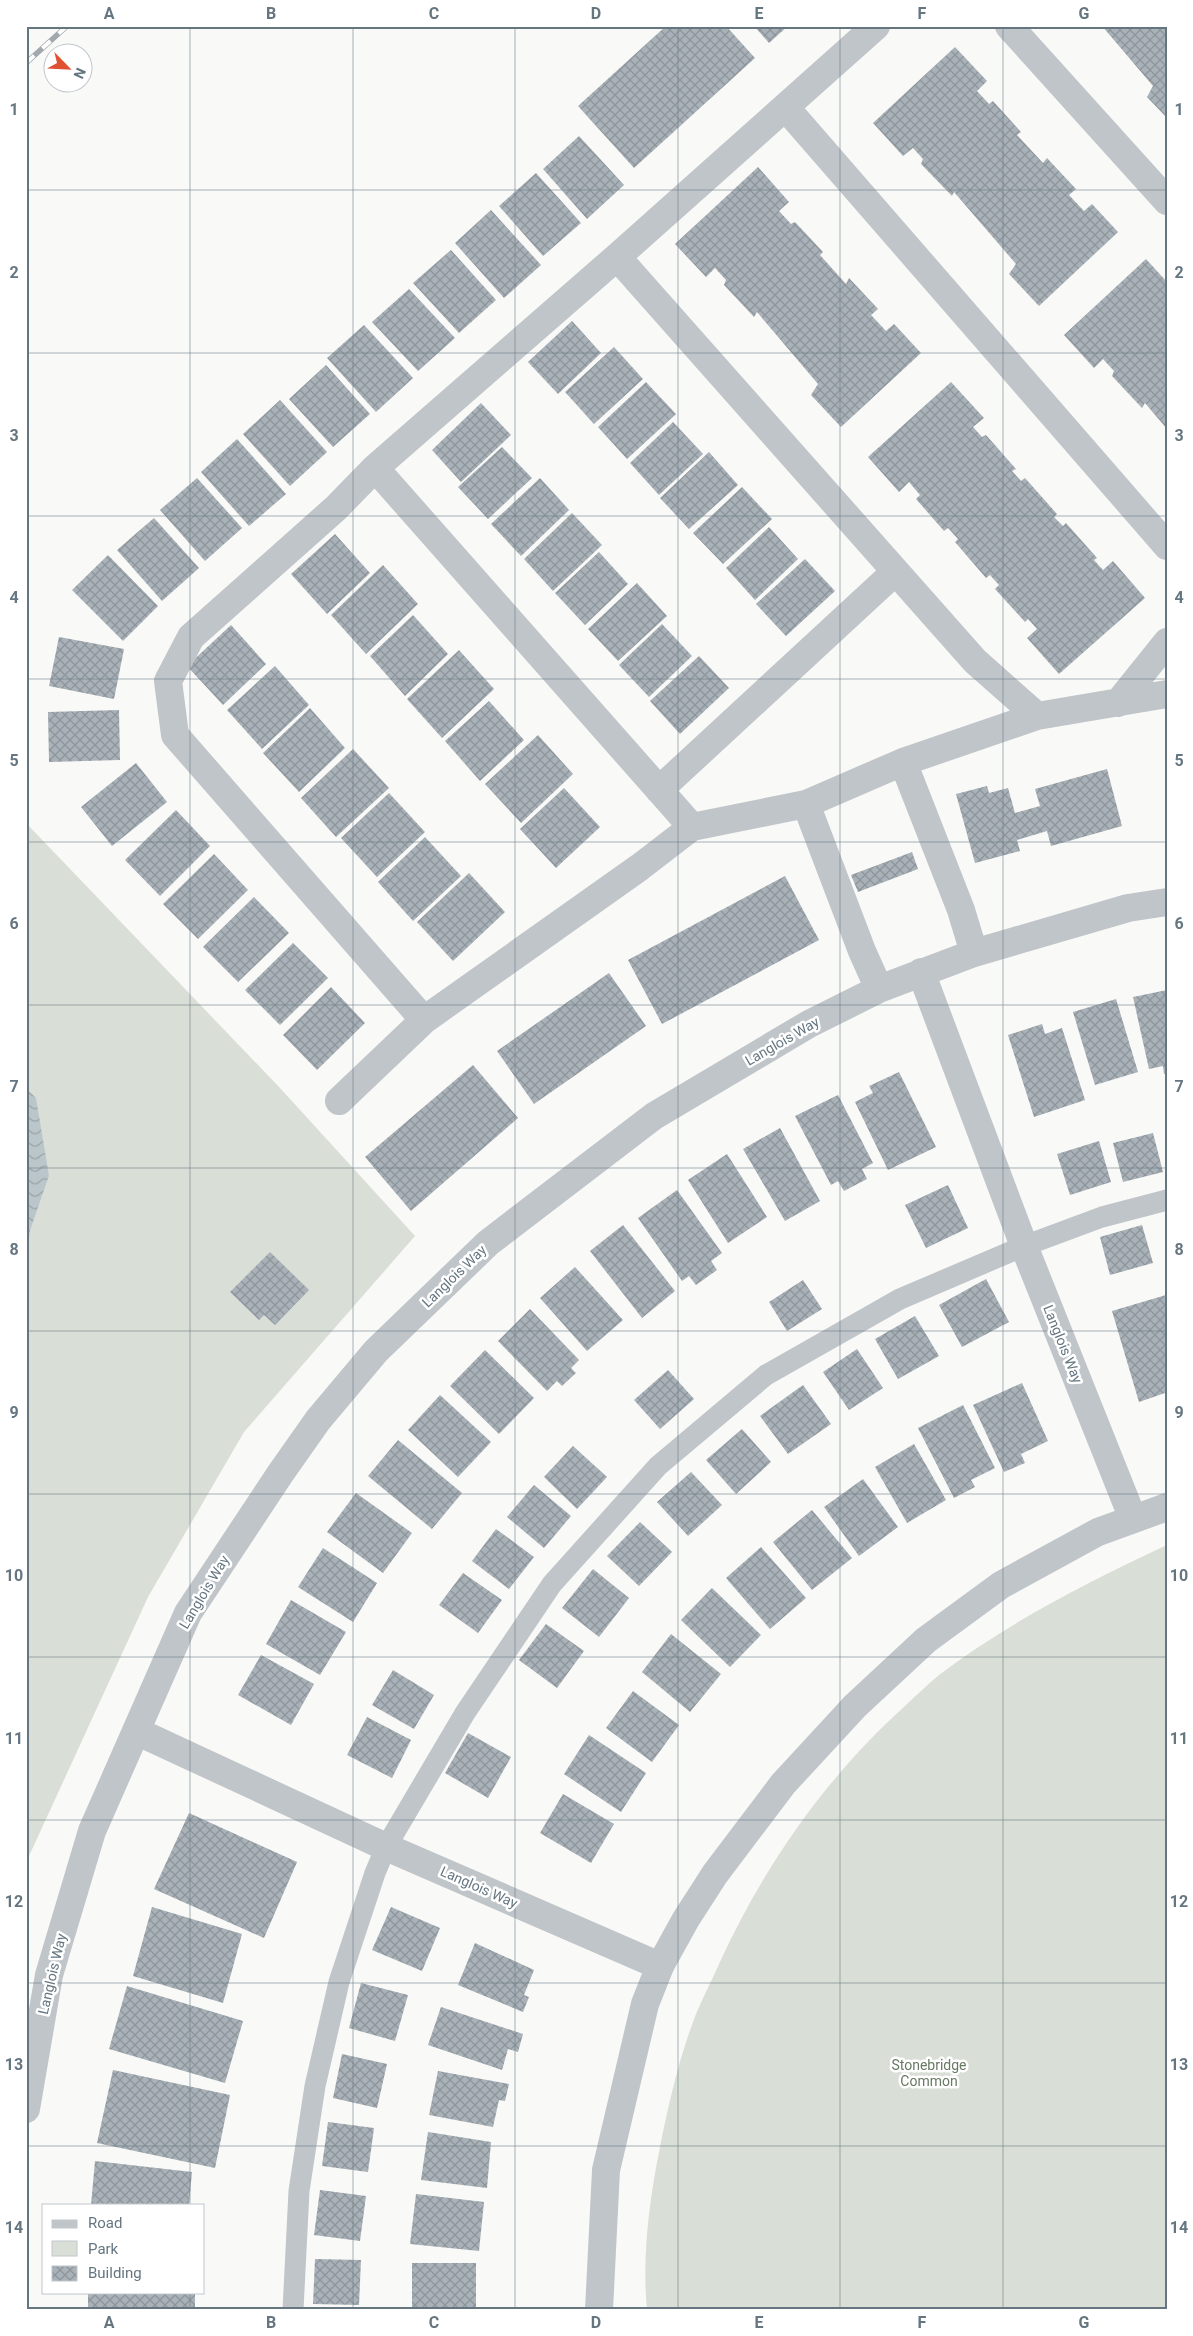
<svg xmlns="http://www.w3.org/2000/svg" width="1193" height="2336" font-family="Roboto,sans-serif">
<style>
.green{fill:#d9ded6}
.water{fill:url(#water-waves)}
.building{fill:url(#building-cross-hatch)}
.lines{fill:none;stroke-linecap:round;stroke-linejoin:round}
.service{stroke:#c0c5c9;stroke-width:21}
.minor{stroke:#c0c5c9;stroke-width:28}
.tertiary{stroke:#c0c5c9;stroke-width:28}
.rail-casing{stroke:#a2a9ae;stroke-width:5.5}
.rail{stroke:#fff;stroke-width:4;stroke-dasharray:11;stroke-linecap:butt}
.grid{fill:none;stroke:#657681;stroke-width:1;stroke-opacity:0.55}
.labels{text-anchor:middle;stroke-width:5;stroke-linejoin:round;paint-order:stroke}
.street-label{font-size:14px;fill:#657681;stroke:#fff}
.park-label{font-size:14px;fill:#687964;stroke:#fff}
.neatline{fill:none;stroke:#657681;stroke-width:2}
.grid-label{font-size:16px;text-anchor:middle;font-weight:bold;fill:#657681}
</style>
<defs>
<pattern id="water-waves" width="16" height="10" patternUnits="userSpaceOnUse" patternTransform="scale(1.25)"><rect width="16" height="10" fill="#bac6ca"/><path d="M0 5q4-4 8 0t8 0" fill="none" stroke="#9ba5a9"/></pattern>
<pattern id="building-cross-hatch" width="8" height="8" patternUnits="userSpaceOnUse" patternTransform="scale(1.25)"><rect width="8" height="8" fill="#a9b2b8"/><path d="M0 0l8 8M0 8l8-8" fill="none" stroke="#8d959b"/></pattern>
</defs>
<rect width="100%" height="100%" fill="#f9f9f7"/>
<path class="green" d="M26,823L280,1088L415,1236L244,1432L148,1597L29,1856L26,1855V1274L30,1231L49,1176L26,1092Z
M1167,1545V2310H647C642,2258 649,2203 659,2152C668,2106 679,2058 696,2014C703,1997 712,1980 719,1964C764,1866 825,1778 906,1705C917,1695 928,1684 939,1675C1009,1622 1088,1582 1167,1545Z"/>
<path class="water" d="M26,1088L36,1098L49,1176L30,1231L26,1274Z"/>
<path class="building" d="M666,26H726L755,58L634,168L578,106Z
M754,26H788L769,43Z
M1102,26H1167V118L1147,97L1153,86Z
M955,47L987,81L977,91L989,104L993,101L1021,132L1017,135L1043,163L1047,158L1076,189L1069,195L1084,211L1092,204L1118,232L1039,306L1009,274L1016,264L954,192L952,196L921,164L923,159L913,148L903,156L873,123Z
M579,136L624,185L587,219L543,169Z
M758,167L789,202L779,211L791,224L795,222L823,252L820,255L846,284L849,278L878,309L871,315L886,331L894,324L921,353L841,427L811,395L818,384L757,312L754,317L724,285L726,280L715,268L706,277L675,244Z
M536,173L581,223L543,256L499,206Z
M491,210L541,265L504,298L455,243Z
M451,250L496,300L459,333L413,283Z
M1146,259L1167,282V429L1145,403L1142,408L1112,376L1114,371L1103,359L1094,368L1064,335Z
M409,289L455,338L418,371L372,322Z
M572,321L601,353L558,394L528,362Z
M364,325L413,378L376,412L327,358Z
M614,347L643,379L594,424L565,392Z
M326,365L370,414L333,447L289,399Z
M646,382L676,414L627,459L598,427Z
M951,382L984,418L973,427L982,437L986,435L1016,469L1012,471L1021,481L1025,478L1057,514L1054,517L1063,526L1066,523L1097,558L1094,560L1103,570L1113,561L1145,598L1059,674L1027,638L1037,629L1028,619L1025,622L995,589L999,585L990,575L986,578L955,542L958,539L948,528L944,531L916,499L920,495L909,482L899,492L868,457Z
M280,400L327,452L290,486L243,434Z
M481,403L511,435L461,482L432,450Z
M673,422L703,454L659,495L630,463Z
M237,439L286,494L249,526L201,472Z
M502,447L532,478L488,519L458,487Z
M709,452L738,485L689,529L660,498Z
M197,478L242,528L205,561L160,510Z
M540,478L569,510L521,556L491,524Z
M742,487L772,519L723,564L693,533Z
M572,513L602,545L553,591L524,559Z
M154,518L199,568L162,601L117,550Z
M769,527L798,559L755,600L726,568Z
M335,534L370,573L327,614L291,574Z
M599,552L628,584L585,625L555,593Z
M108,555L158,606L123,641L72,590Z
M805,559L835,591L786,636L756,604Z
M383,565L418,604L366,654L331,615Z
M637,583L667,616L618,661L588,629Z
M413,615L448,654L405,696L370,656Z
M662,624L692,656L649,697L619,665Z
M231,625L266,664L223,705L187,666Z
M59,637L124,649L114,699L49,686Z
M459,650L494,689L442,738L407,699Z
M699,656L729,688L680,734L650,701Z
M275,666L309,705L262,749L227,710Z
M489,701L524,740L480,781L445,741Z
M310,708L345,748L299,792L263,753Z
M119,710L120,760L49,762L48,712Z
M538,735L573,774L521,823L485,784Z
M353,749L389,788L336,837L301,798Z
M136,763L167,802L112,846L81,807Z
M1107,769L1122,826L1051,846L1047,831L1017,840L1020,851L975,863L956,794L987,786L989,793L1008,788L1015,813L1040,806L1035,789Z
M564,788L600,827L556,868L520,829Z
M389,793L425,832L377,877L341,838Z
M176,810L210,846L160,896L125,860Z
M425,837L461,876L413,921L378,882Z
M912,852L918,869L858,892L851,875Z
M214,854L248,890L198,939L163,904Z
M469,873L505,912L453,961L417,922Z
M785,876L819,940L662,1024L628,960Z
M254,897L289,933L238,982L203,947Z
M293,943L328,978L280,1025L245,990Z
M609,973L646,1026L534,1104L497,1051Z
M331,987L365,1023L317,1070L283,1035Z
M1167,990V1073L1164,1074L1163,1066L1149,1069L1133,997Z
M1116,999L1138,1072L1095,1085L1073,1012Z
M1042,1024L1045,1034L1062,1028L1085,1100L1034,1117L1008,1035Z
M473,1065L518,1118L411,1211L365,1157Z
M899,1072L936,1147L888,1170L855,1102L873,1093L869,1086Z
M838,1095L873,1163L862,1169L867,1179L844,1191L838,1181L831,1185L795,1116Z
M780,1128L820,1201L785,1221L743,1149Z
M1153,1133L1163,1172L1123,1182L1113,1143Z
M1099,1141L1111,1182L1070,1195L1057,1154Z
M727,1154L767,1217L728,1243L688,1180Z
M948,1185L968,1228L926,1248L905,1205Z
M677,1190L722,1253L711,1261L717,1270L696,1285L689,1276L682,1281L638,1218Z
M623,1225L675,1291L642,1318L590,1251Z
M1142,1225L1153,1263L1110,1275L1100,1237Z
M270,1252L309,1290L275,1325L264,1315L259,1320L230,1292Z
M575,1267L623,1320L587,1351L540,1298Z
M986,1279L1009,1322L962,1347L939,1305Z
M803,1280L822,1309L787,1331L769,1302Z
M1166,1295L1167,1397L1165,1393L1139,1402L1112,1311Z
M530,1309L579,1360L571,1368L576,1373L562,1386L557,1381L547,1391L498,1341Z
M915,1316L939,1356L898,1379L875,1339Z
M857,1349L883,1388L849,1410L823,1372Z
M485,1350L534,1398L499,1434L450,1386Z
M668,1370L694,1399L660,1429L634,1400Z
M1022,1383L1048,1441L1021,1454L1025,1463L1004,1472L973,1405Z
M803,1385L831,1424L788,1454L760,1416Z
M440,1395L491,1442L458,1477L408,1430Z
M963,1405L995,1468L971,1480L975,1487L954,1498L918,1428Z
M742,1429L771,1462L736,1494L706,1460Z
M398,1440L462,1493L432,1529L368,1476Z
M914,1444L946,1500L907,1523L875,1467Z
M573,1446L607,1477L577,1509L544,1477Z
M691,1472L722,1505L688,1536L657,1502Z
M863,1479L898,1527L859,1556L824,1507Z
M534,1485L571,1516L544,1548L507,1517Z
M356,1493L412,1533L383,1573L327,1532Z
M812,1510L852,1558L812,1590L773,1542Z
M640,1522L672,1552L639,1586L607,1556Z
M496,1529L534,1557L509,1589L472,1561Z
M761,1547L806,1598L770,1629L726,1578Z
M323,1548L377,1583L353,1622L298,1587Z
M593,1569L629,1598L599,1637L562,1608Z
M463,1573L502,1600L478,1633L439,1605Z
M712,1588L761,1635L730,1667L681,1620Z
M291,1600L346,1632L320,1675L266,1644Z
M546,1624L584,1651L557,1688L519,1660Z
M671,1634L721,1674L690,1712L642,1672Z
M261,1655L314,1684L291,1725L238,1695Z
M393,1670L434,1695L414,1729L372,1705Z
M633,1691L679,1725L652,1762L606,1728Z
M367,1717L411,1740L392,1778L347,1755Z
M468,1733L511,1757L488,1798L445,1773Z
M589,1735L646,1773L621,1812L564,1774Z
M563,1794L614,1824L591,1863L540,1833Z
M189,1813L297,1862L264,1938L154,1889Z
M152,1907L242,1934L223,2003L133,1976Z
M391,1907L440,1928L422,1971L372,1950Z
M475,1943L534,1970L524,1995L529,1997L523,2012L458,1985Z
M361,1983L408,1995L395,2041L349,2028Z
M127,1986L243,2021L225,2083L109,2049Z
M441,2007L523,2034L518,2052L508,2049L502,2070L428,2045Z
M342,2054L387,2064L377,2108L333,2098Z
M113,2070L230,2095L215,2168L97,2143Z
M438,2071L509,2084L505,2101L499,2100L493,2127L429,2115Z
M328,2122L374,2128L368,2172L322,2166Z
M428,2132L491,2142L487,2188L421,2180Z
M95,2161L192,2172L189,2205H91Z
M320,2190L366,2196L360,2241L314,2235Z
M416,2194L484,2202L479,2251L410,2244Z
M315,2259L361,2260L359,2305L313,2304Z
M412,2263H476V2310H412Z
M88,2292H195V2310H88Z"/>
<g class="lines">
<path class="service" d="M293,2310L299,2191L315,2086L339,1982L375,1873L386,1847L465,1713L552,1584L658,1466L766,1375L900,1299L1024,1246L1102,1217L1167,1200"/>
<path class="minor" d="M1009,26L1167,201
M786,108L1167,546
M617,257L975,661L1037,716
M375,468L692,827
M1118,703L1167,642
M903,762L961,910L974,953
M659,790L895,572
M806,804L862,951L879,989
M921,972L1024,1246L1133,1519
M424,1020L175,735L168,681L191,637L336,508L375,468L617,257L876,26
M339,1101L424,1020L640,867L692,827L806,804L903,762L1037,716L1167,694
M136,1731L386,1847L660,1966
M26,2109L49,1975L92,1831L188,1613L280,1474L318,1420L376,1351L488,1243L654,1116L809,1024L879,989L974,953L1128,908L1167,902"/>
<path class="tertiary" d="M599,2310L606,2170L645,2004L660,1966L686,1919L715,1874L783,1784L855,1706L926,1640L1001,1585L1098,1532L1167,1507"/>
<defs>
<path id="rail" d="M26,63L67,26"/>
</defs>
<use href="#rail" class="rail-casing"/>
<use href="#rail" class="rail"/>
</g>
<path class="grid" d="M190,26V2205M353,26V2310M515,26V2310M678,26V2310M840,26V2310M1003,26V2310M26,190H1167M26,353H1167M26,516H1167M26,679H1167M26,842H1167M26,1005H1167M26,1168H1167M26,1331H1167M26,1494H1167M26,1657H1167M26,1820H1167M26,1983H1167M26,2146H1167M190,2292V2310"/>
<g class="labels">
<g class="street-label">
<text transform="translate(782 1041) rotate(-30)" y="5">Langlois Way</text>
<text transform="translate(454 1276) rotate(-44)" y="5">Langlois Way</text>
<text transform="translate(1063 1344) rotate(68)" y="5">Langlois Way</text>
<text transform="translate(204 1592) rotate(-59)" y="5">Langlois Way</text>
<text transform="translate(479 1887) rotate(24)" y="5">Langlois Way</text>
<text transform="translate(52 1974) rotate(-77)" y="5">Langlois Way</text>
</g>
<g class="park-label">
<text x="929" y="2070">Stonebridge<tspan x="929" dy="16">Common</tspan></text>
</g>
</g>
<rect width="1193" height="2336" fill="none" stroke="#ffffff" stroke-width="55"/>
<rect x="42" y="2204" width="162" height="90" fill="#ffffff" stroke="#c1c8cd"/>
<rect x="52" y="2220" width="25" height="8" fill="#c0c5c9" stroke="#c1c8cd"/>
<text x="88" y="2228" font-size="15" fill="#657681">Road</text>
<rect x="52" y="2241" width="25" height="15" fill="#d9ded6" stroke="#c1c8cd"/>
<text x="88" y="2254" font-size="15" fill="#657681">Park</text>
<rect x="52" y="2266" width="25" height="15" fill="url(#building-cross-hatch)" stroke="#c1c8cd"/>
<text x="88" y="2278" font-size="15" fill="#657681">Building</text>
<g transform="translate(68 68) rotate(114)"><circle r="24" fill="#ffffff" stroke="#c1c8cd"/>
<path d="M0-4L9 19L0 12L-9 19Z" fill="#df5131"/>
<text y="-8" font-size="14" font-weight="bold" text-anchor="middle" fill="#657681">N</text>
</g>
<rect x="28" y="28" width="1138" height="2280" class="neatline"/>
<g class="grid-label">
<text x="109" y="19">A</text>
<text x="271" y="19">B</text>
<text x="434" y="19">C</text>
<text x="596" y="19">D</text>
<text x="759" y="19">E</text>
<text x="922" y="19">F</text>
<text x="1084" y="19">G</text>
<text x="14" y="115">1</text>
<text x="1179" y="115">1</text>
<text x="14" y="278">2</text>
<text x="1179" y="278">2</text>
<text x="14" y="441">3</text>
<text x="1179" y="441">3</text>
<text x="14" y="603">4</text>
<text x="1179" y="603">4</text>
<text x="14" y="766">5</text>
<text x="1179" y="766">5</text>
<text x="14" y="929">6</text>
<text x="1179" y="929">6</text>
<text x="14" y="1092">7</text>
<text x="1179" y="1092">7</text>
<text x="14" y="1255">8</text>
<text x="1179" y="1255">8</text>
<text x="14" y="1418">9</text>
<text x="1179" y="1418">9</text>
<text x="14" y="1581">10</text>
<text x="1179" y="1581">10</text>
<text x="14" y="1744">11</text>
<text x="1179" y="1744">11</text>
<text x="14" y="1907">12</text>
<text x="1179" y="1907">12</text>
<text x="14" y="2070">13</text>
<text x="1179" y="2070">13</text>
<text x="14" y="2233">14</text>
<text x="1179" y="2233">14</text>
<text x="109" y="2328">A</text>
<text x="271" y="2328">B</text>
<text x="434" y="2328">C</text>
<text x="596" y="2328">D</text>
<text x="759" y="2328">E</text>
<text x="922" y="2328">F</text>
<text x="1084" y="2328">G</text>
</g>
</svg>
